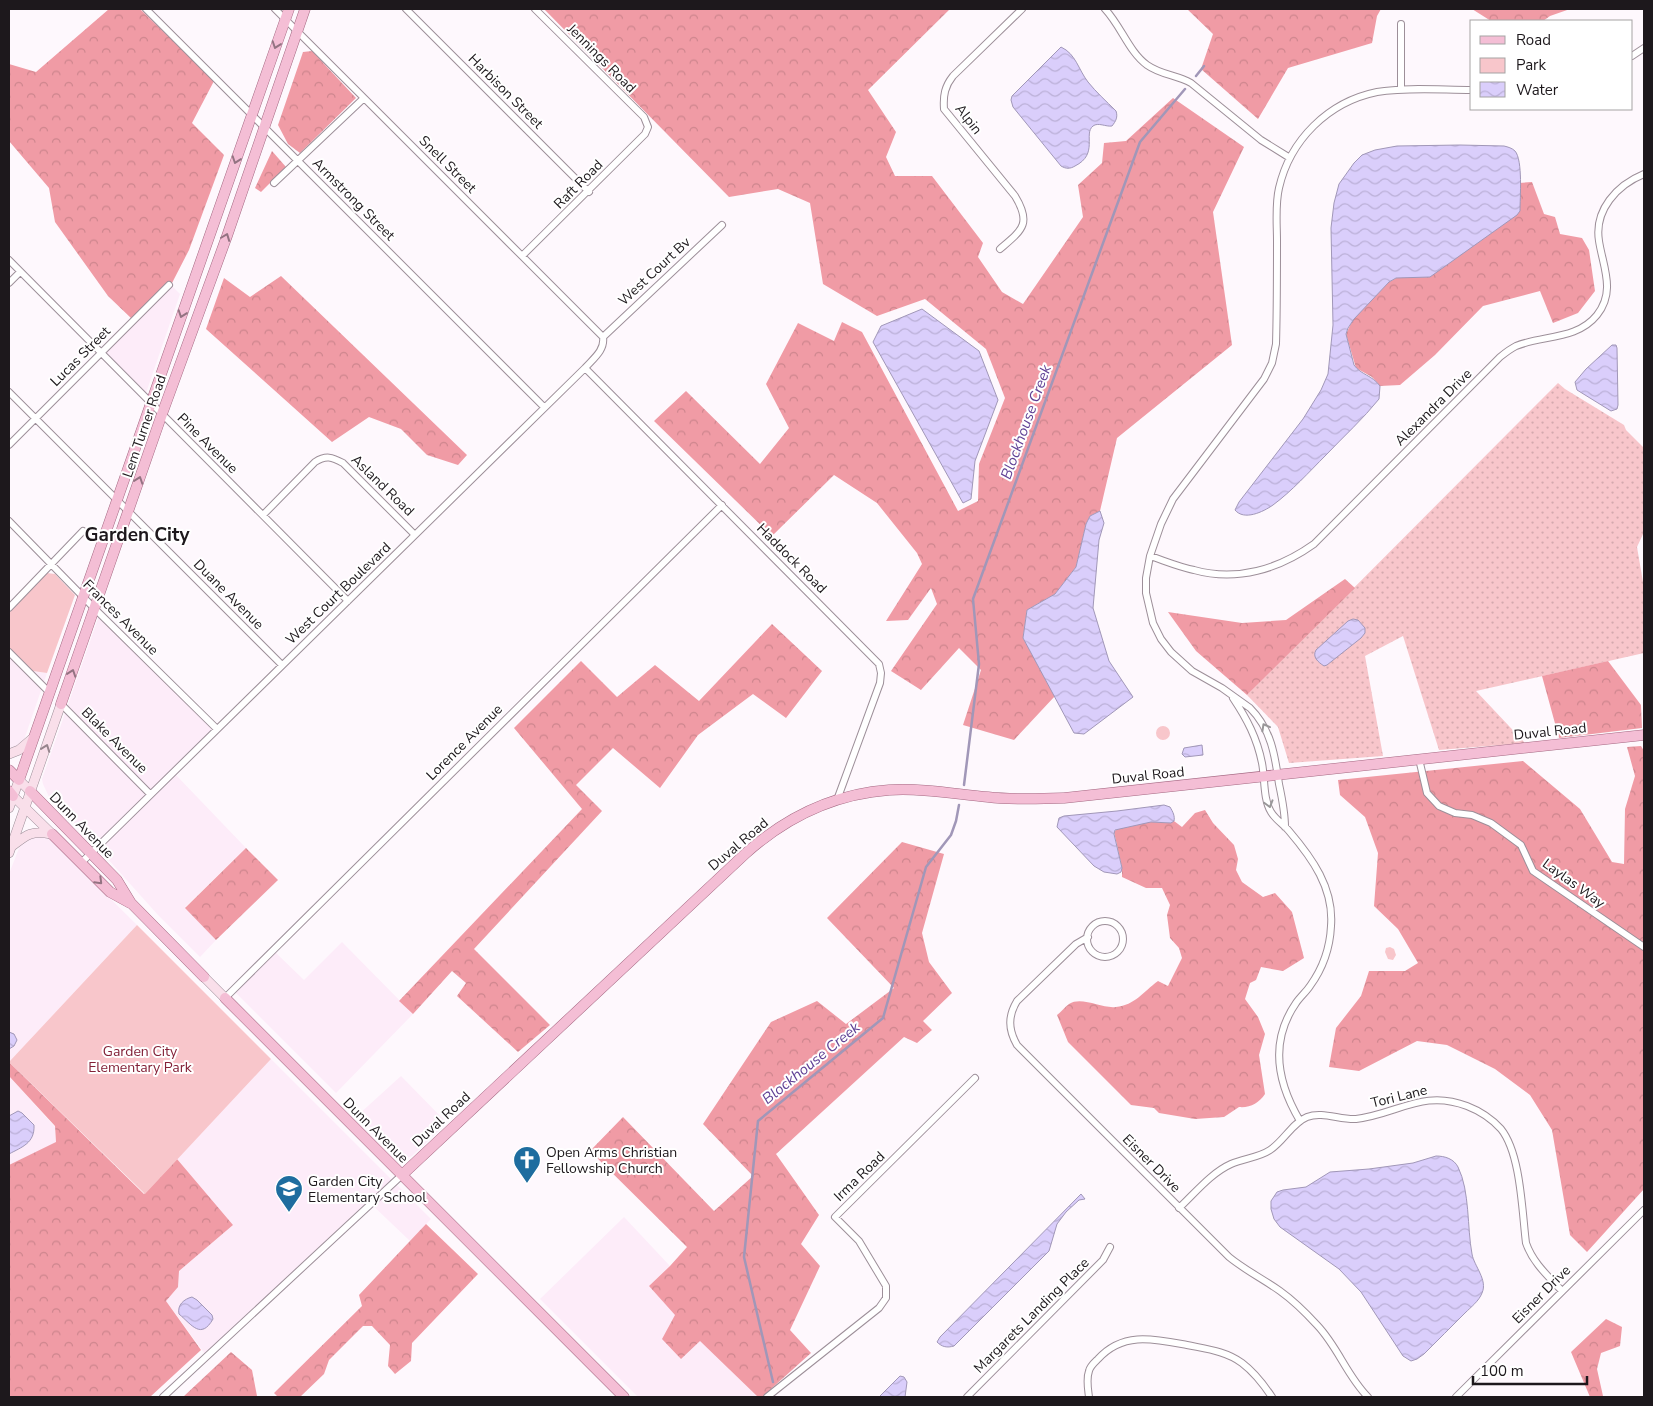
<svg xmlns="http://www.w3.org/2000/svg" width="1653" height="1406" font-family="'Nunito Sans',sans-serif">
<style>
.built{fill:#fdecf9}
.grass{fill:url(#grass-dots)}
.forest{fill:url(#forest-crowns)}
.park{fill:#f8c6cb}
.water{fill:url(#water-waves);stroke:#a197b8}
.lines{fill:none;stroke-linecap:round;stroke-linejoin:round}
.stream{stroke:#a197b8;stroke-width:2.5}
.street-casing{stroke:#9d8f99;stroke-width:8}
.secondary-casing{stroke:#9d8f99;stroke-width:10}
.primary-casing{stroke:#a46882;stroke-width:11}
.street{stroke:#fff;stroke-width:6}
.secondary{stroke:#f9dfea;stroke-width:9}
.primary{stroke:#f4bed5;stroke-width:10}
.oneway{stroke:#937382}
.oneway2{stroke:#999799}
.oneway3{stroke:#96858d}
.labels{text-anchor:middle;stroke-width:4;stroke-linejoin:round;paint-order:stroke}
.street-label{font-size:14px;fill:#1d181c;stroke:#fff}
.park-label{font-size:14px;fill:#832138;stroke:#fff}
.poi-label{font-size:14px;fill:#1d181c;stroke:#fff;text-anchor:start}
.water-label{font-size:15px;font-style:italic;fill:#604195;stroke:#fff}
.district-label{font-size:19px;font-weight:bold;fill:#1d181c;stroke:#fff}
</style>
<defs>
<pattern id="grass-dots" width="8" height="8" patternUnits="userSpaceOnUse" patternTransform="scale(1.25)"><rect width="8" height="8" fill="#f8c6cb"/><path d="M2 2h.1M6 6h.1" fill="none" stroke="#d4a9ae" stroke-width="1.8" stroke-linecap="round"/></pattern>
<pattern id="forest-crowns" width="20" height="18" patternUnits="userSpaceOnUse" patternTransform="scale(1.25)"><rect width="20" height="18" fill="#f09ba5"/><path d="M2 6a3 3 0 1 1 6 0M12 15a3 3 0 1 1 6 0" fill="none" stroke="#cd858d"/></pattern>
<pattern id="water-waves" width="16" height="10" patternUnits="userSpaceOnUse" patternTransform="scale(1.25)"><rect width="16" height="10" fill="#dacefb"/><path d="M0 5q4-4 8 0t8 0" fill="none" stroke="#bbb0d7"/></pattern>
</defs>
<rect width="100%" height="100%" fill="#fef8fd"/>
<path class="built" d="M168,282L180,294L146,393L102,350Z
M101,610L221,729L175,774L246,848L185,907L216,940L200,957L158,915L89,838L50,799L43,784L42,779Z
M9,647L33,671L47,673L24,740L19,746L9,751Z
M35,836L46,837L51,840L137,925L9,1062V874L21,843Z
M342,942L413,1014L336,1093L235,992L275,952L304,980Z
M271,1059L431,1219L410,1241L368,1201L205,1354L166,1301L178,1287L179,1271L233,1225L177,1159Z
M9,1076L55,1127L56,1143L9,1165Z
M401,1076L447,1123L412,1156L407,1158L398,1156L358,1115Z
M624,1217L670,1266L649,1286L700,1340L758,1397H638L540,1299Z"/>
<path class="grass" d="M1558,383L1565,389L1624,425L1626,430L1644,448V532L1637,547L1644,588V653L1476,691L1525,743L1439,750L1403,636L1365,656L1383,756L1289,763L1278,727L1247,695Z"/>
<path class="forest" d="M109,9H140L214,81L192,123L224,155L189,250L171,285L167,282L132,319L108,296L55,222L49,188L9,141V64L36,72Z
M544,9H950L868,90L896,132L886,157L895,176H932L983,243L978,257L1002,292L1023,304L1083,217L1078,185L1102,163L1104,143L1126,141L1173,98L1244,147L1213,212L1232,345L1117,438L1100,511L1090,516L1086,524L1076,567L1055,594L1027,610L1023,638L1055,696L1014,740L963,725L981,670L959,648L921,690L891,671L937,604L931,588L908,620L886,621L922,564L917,553L877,503L834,475L772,536L654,421L686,391L760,464L789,428L766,384L798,323L834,341L842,322L862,332L958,511L978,501L979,464L1005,398L986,349L925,299L877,316L823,284L810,203L778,189L729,197Z
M1187,9H1381L1377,16L1372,43L1288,68L1258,119L1201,69L1213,34Z
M1472,9H1570L1550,16L1543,21H1491Z
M312,51L356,98L300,153L288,144L278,125L303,52Z
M272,151L286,167L261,192L255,188Z
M1532,182L1544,214L1555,217L1560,234L1582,238L1589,250L1595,291L1578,313L1553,323L1540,291L1483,306L1435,355L1400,385L1380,386L1372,377L1356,368L1346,334L1353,319L1389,282L1520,211L1519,183Z
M281,276L467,455L458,465L427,455L401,429L369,417L332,442L206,329L224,278L250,297Z
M1345,579L1355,588L1247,695L1196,651L1168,612L1242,623L1286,620Z
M772,624L822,671L786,718L753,694L698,735L660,788L613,748L576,785L602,811L474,949L550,1025L518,1052L457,996L466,983L452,971L413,1014L399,1001L582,809L514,728L581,661L617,697L655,665L699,701Z
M1608,661L1641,705L1642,728L1559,738L1542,676Z
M1641,746L1644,751V1189L1587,1252L1570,1235L1552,1130L1530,1095L1495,1069L1447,1045L1417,1041L1359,1071L1329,1067L1336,1028L1361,996L1369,971H1405L1418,963L1398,929L1374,906L1378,853L1365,817L1340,795L1338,780L1523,761L1580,809L1612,862L1624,864L1625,809L1635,776L1627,747Z
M1205,810L1213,823L1234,845L1238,859L1236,870L1242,882L1263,897L1275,893L1292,912L1304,958L1283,971L1261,967L1256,980L1250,983L1245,999L1258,1017L1265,1034L1259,1055L1265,1094C1259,1103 1250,1108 1239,1107L1224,1117L1195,1119L1159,1113L1154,1108L1131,1105L1068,1042L1057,1015C1061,1012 1065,1007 1069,1004C1082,996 1102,1009 1116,1007C1135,1005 1143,992 1158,981L1168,986L1182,958L1179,948L1170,938L1167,915L1170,905L1162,888H1146L1122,877V868L1114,832C1122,824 1142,822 1153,822C1160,822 1167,824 1174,821L1182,827L1195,813Z
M902,842L944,854L922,933L929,962L952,993L923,1021L932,1030L917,1043L904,1037L776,1154L819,1215L801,1244L820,1266L790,1330L811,1353L762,1397H758L700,1341L681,1359L662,1339L675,1315L649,1286L670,1266L687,1247L590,1151L623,1117L714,1211L753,1176L703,1124L771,1022L817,1001L846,1024L894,988L827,918Z
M246,848L278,880L216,940L185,908Z
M9,1062L144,1194L177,1159L233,1225L179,1271L178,1287L166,1301L201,1350L150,1397H9V1165L56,1142L55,1126L9,1076Z
M426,1224L478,1274L412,1343L411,1361L395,1374L388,1366L390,1345L372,1326H363L329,1360L324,1374L300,1397H278L274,1393L362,1306L359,1295Z
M1606,1319L1622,1327L1620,1346L1601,1353L1597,1369L1603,1396L1590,1397L1571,1352Z
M231,1352L252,1370L257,1396L256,1397H183Z"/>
<path class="park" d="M47,573L55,574L75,595L47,673L33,671L9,647V613Z
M1156 733a7 7 0 1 1 14 0a7 7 0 1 1-14 0Z
M137,925L271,1059L145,1194L9,1062Z
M1390,947L1394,949L1396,955L1393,960L1388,959L1385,952L1386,948Z"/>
<path class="water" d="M1061,47C1076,54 1078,69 1088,82C1096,92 1106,101 1116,111C1118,117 1116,121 1112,126C1106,127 1098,122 1093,126C1083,134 1099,154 1075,166C1070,169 1066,169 1061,166L1013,107L1011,100L1012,96Z
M1460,145L1504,146C1508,147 1512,148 1515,151C1523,160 1520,198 1520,211L1517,215L1430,277L1396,278L1389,282L1354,319L1348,328L1346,334L1354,365C1361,375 1372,375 1380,386L1379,399C1363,419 1344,436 1326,455C1309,472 1292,491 1273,505C1263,512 1244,521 1235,510L1239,502L1303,419L1321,390L1328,374L1333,325L1331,228L1334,203L1339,184L1354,163L1362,155L1375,150L1397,146Z
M922,309L979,351L998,400L975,461L971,499L963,503L873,342L881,326Z
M1612,345H1616L1617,348L1618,405L1617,409L1611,411L1577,390L1575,382L1586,369Z
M1100,511L1104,523L1099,540L1093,608L1109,661L1133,697L1084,734L1074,733L1023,638L1027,610L1055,594L1076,567L1086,524L1090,516Z
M1353,619L1358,620L1365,628V633L1361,638L1327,665L1324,666C1318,662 1312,657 1316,650L1348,621Z
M1202,745L1203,755L1185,757L1182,754L1184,748Z
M1164,805L1170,807C1173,812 1175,816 1174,821L1171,823L1151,822L1115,830L1114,834L1122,868L1121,872L1117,874L1104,872L1094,866L1057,827L1059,818L1064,816L1117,811Z
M9,1032L14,1034L17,1040L14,1046L9,1049Z
M18,1111L22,1113L34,1125C35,1143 22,1147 9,1154V1116Z
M1436,1156C1445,1156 1454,1159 1458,1167C1470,1191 1467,1228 1472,1254C1474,1266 1488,1280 1482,1293C1479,1301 1471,1307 1465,1313C1451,1327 1438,1340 1424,1354L1417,1359L1411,1361L1403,1356L1361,1292L1339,1269L1280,1227L1274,1219L1271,1209V1201L1277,1192L1283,1190L1306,1187L1330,1172L1369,1169L1413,1163Z
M1081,1194L1085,1199L1079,1200L1066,1212L1057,1224L1049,1251L954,1346C947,1348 942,1347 937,1342L940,1337Z
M192,1297L197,1300L212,1315L213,1319C201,1340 192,1325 179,1314C177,1305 184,1299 192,1297Z
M900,1376L904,1377L907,1382L905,1397H879Z"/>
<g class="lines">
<path class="stream" d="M1196,76L1204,66
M964,785L979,664L973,599L1140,142L1185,89
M773,1382L744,1257L758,1121L883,1018L926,867L951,835L956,821L959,805"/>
<defs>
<path id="street" d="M146,9L544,407
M275,9L603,337
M406,9L589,192
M1105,9C1121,26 1129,52 1147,65C1161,75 1177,75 1191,83L1261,140L1290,158
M1632,56L1644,48
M1401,90V24
M274,183L364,98
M1000,249C1022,230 1032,224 1015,196L944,109C943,95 945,86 953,76L1022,9
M522,256L645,134L648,127L644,117L535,9
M9,260L348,601
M9,283L20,272
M603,337L722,225
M585,368L879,664L881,673L880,683L837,800
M9,392L282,665
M9,445L169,285
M263,515L315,462C326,455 332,457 343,463L415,535
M9,521L95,609L217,729
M1150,556C1165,561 1179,567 1194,570C1237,582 1279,569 1314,544L1500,357C1505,353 1510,349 1516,346C1543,335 1577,340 1597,315C1616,291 1603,267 1599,241C1594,210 1617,185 1644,174
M9,608L83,531
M9,652L49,692
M1233,698C1247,719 1257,738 1262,763C1265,778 1263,799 1271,812C1275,819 1284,825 1289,831C1312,858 1334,888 1331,926C1330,948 1323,968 1310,986C1306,992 1300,997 1296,1003C1269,1042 1278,1084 1300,1121
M61,704L150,794
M1419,759L1427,793L1439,806L1455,813L1472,815L1491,823L1521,845L1533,871L1644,947
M1285,827C1285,812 1282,798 1279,784C1275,755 1271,729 1250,708L1222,688L1192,671L1171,652L1161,639L1153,623L1146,593V578L1150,556L1161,524L1173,499L1264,379L1272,363L1276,344C1277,310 1277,276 1277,241C1277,224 1275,205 1279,188C1290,140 1328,102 1377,92C1407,87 1441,90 1472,90
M81,863L585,368C594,358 605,350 603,337
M1087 939a18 18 0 1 1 36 0a18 18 0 1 1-36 0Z
M1088,937L1076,944L1017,1001C1008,1016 1008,1029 1017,1045L1229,1257C1245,1270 1263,1279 1280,1291C1294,1301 1306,1313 1317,1325C1338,1347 1347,1376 1368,1397
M225,998L722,505
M1179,1208C1195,1193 1211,1173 1231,1164C1244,1158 1258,1158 1270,1150C1284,1141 1292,1123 1307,1117C1322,1111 1340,1120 1356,1119C1398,1114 1423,1089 1467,1106C1480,1111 1491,1118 1501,1129C1521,1154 1522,1212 1526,1243C1533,1263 1548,1276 1562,1291
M163,1397L402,1175
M767,1397L879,1308L886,1298V1286L859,1241L835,1217L975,1078
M967,1397L1103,1260L1110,1247
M1089,1397C1088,1389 1086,1379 1089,1371C1090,1366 1095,1362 1098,1359C1123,1331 1155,1339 1187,1345C1206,1349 1226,1351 1242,1363C1254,1372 1264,1385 1272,1397
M1456,1397L1644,1210"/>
<path id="secondary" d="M9,754L19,750L33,738
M13,796L52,834
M9,808L19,780L30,791
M11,847C26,835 31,830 51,834
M9,853L61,704
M204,977L225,998"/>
<path id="primary" d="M61,704L162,414L227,236L305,9
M9,770L19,780L289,9
M9,791L13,796
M30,791L117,880L131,903L204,977
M52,834L110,892L130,903
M225,998L624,1397
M402,1175L745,854C785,818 834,794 889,790C922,788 955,794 988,797C1013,800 1038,799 1064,798L1644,735"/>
</defs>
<use href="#street" class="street-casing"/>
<use href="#secondary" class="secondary-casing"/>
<use href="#primary" class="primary-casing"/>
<use href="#street" class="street"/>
<use href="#secondary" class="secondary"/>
<use href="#primary" class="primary"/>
</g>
<defs><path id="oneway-chevron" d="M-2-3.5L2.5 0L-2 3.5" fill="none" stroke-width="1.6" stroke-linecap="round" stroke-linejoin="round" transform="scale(1.25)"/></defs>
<g class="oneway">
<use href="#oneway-chevron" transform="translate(276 45) rotate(109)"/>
<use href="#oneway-chevron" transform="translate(236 160) rotate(109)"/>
<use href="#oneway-chevron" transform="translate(226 237) rotate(-69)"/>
<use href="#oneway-chevron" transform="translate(182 314) rotate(109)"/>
<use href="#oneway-chevron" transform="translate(139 480) rotate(-71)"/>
<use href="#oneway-chevron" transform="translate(72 673) rotate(-71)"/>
<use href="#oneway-chevron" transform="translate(99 881) rotate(45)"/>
</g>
<g class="oneway2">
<use href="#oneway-chevron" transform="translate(1265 727) rotate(-119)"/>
<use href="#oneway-chevron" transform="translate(1269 804) rotate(74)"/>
</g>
<use class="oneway3" href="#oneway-chevron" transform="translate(46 748) rotate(-70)"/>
<defs>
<symbol id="church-pin" viewBox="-11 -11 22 30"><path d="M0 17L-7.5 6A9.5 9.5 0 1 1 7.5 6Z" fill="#1e6d9f" stroke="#fff"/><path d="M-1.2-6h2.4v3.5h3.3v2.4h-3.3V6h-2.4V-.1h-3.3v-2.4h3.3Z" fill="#fff"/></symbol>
<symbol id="school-pin" viewBox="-11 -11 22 30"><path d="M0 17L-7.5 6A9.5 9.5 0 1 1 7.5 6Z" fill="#1e6d9f" stroke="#fff"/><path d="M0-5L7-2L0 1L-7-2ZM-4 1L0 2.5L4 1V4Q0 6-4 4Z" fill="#fff"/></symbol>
</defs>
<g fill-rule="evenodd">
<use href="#church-pin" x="511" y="1144" width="32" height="43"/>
<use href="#school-pin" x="273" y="1173" width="32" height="43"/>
</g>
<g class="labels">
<g class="street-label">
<text transform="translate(602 58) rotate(45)" y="5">Jennings Road</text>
<text transform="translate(506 91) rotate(45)" y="5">Harbison Street</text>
<text transform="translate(969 119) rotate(52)" y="5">Alpin</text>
<text transform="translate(448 164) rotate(45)" y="5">Snell Street</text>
<text transform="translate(578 184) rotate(-45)" y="5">Raft Road</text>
<text transform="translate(354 199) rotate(45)" y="5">Armstrong Street</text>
<text transform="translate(654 271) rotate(-43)" y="5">West Court Bv</text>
<text transform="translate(80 356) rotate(-45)" y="5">Lucas Street</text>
<text transform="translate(1433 407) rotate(-45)" y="5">Alexandra Drive</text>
<text transform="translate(144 426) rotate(-71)" y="5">Lem Turner Road</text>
<text transform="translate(208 443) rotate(45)" y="5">Pine Avenue</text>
<text transform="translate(383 485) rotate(44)" y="5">Asland Road</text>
<text transform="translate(792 558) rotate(45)" y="5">Haddock Road</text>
<text transform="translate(338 593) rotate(-44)" y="5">West Court Boulevard</text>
<text transform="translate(229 594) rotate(45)" y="5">Duane Avenue</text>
<text transform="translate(121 617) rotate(45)" y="5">Frances Avenue</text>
<text transform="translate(1550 731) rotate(-6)" y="5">Duval Road</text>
<text transform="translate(115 740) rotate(45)" y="5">Blake Avenue</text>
<text transform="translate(464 742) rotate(-45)" y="5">Lorence Avenue</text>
<text transform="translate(1148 775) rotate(-6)" y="5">Duval Road</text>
<text transform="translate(82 825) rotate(46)" y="5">Dunn Avenue</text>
<text transform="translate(738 844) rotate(-40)" y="5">Duval Road</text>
<text transform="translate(1574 883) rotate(36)" y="5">Laylas Way</text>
<text transform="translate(1399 1096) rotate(-14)" y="5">Tori Lane</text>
<text transform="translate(441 1119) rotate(-43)" y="5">Duval Road</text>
<text transform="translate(376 1130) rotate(45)" y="5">Dunn Avenue</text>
<text transform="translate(1152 1163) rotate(45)" y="5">Eisner Drive</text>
<text transform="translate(859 1176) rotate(-44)" y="5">Irma Road</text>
<text transform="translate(1541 1294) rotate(-45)" y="5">Eisner Drive</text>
<text transform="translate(1031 1315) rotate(-45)" y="5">Margarets Landing Place</text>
</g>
<g class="park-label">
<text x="140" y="1056">Garden City<tspan x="140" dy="16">Elementary Park</tspan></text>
</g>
<g class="poi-label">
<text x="546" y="1157">Open Arms Christian<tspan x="546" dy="16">Fellowship Church</tspan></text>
<text x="308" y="1186">Garden City<tspan x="308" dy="16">Elementary School</tspan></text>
</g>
<g class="water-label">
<text transform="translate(1026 422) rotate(-70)" y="5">Blockhouse Creek</text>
<text transform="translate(811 1063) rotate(-39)" y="5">Blockhouse Creek</text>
</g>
<g class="district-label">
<text x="137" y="541">Garden City</text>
</g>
</g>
<rect width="1653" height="1406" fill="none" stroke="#1d181c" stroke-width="20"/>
<rect x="1470" y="20" width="162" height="90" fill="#ffffff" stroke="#a5a3a4"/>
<rect x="1480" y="36" width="25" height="8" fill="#f4bed5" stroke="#a5a3a4"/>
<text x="1516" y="45" font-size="15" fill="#1d181c">Road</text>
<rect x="1480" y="58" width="25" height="15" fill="#f8c6cb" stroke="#a5a3a4"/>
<text x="1516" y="70" font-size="15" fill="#1d181c">Park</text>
<rect x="1480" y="82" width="25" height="15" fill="url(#water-waves)" stroke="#a5a3a4"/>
<text x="1516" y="95" font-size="15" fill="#1d181c">Water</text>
<path d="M1473 1376v8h114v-8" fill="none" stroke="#1d181c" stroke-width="2.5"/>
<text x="1480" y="1376" font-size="15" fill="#1d181c" stroke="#ffffff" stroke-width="4" paint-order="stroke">100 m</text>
</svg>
